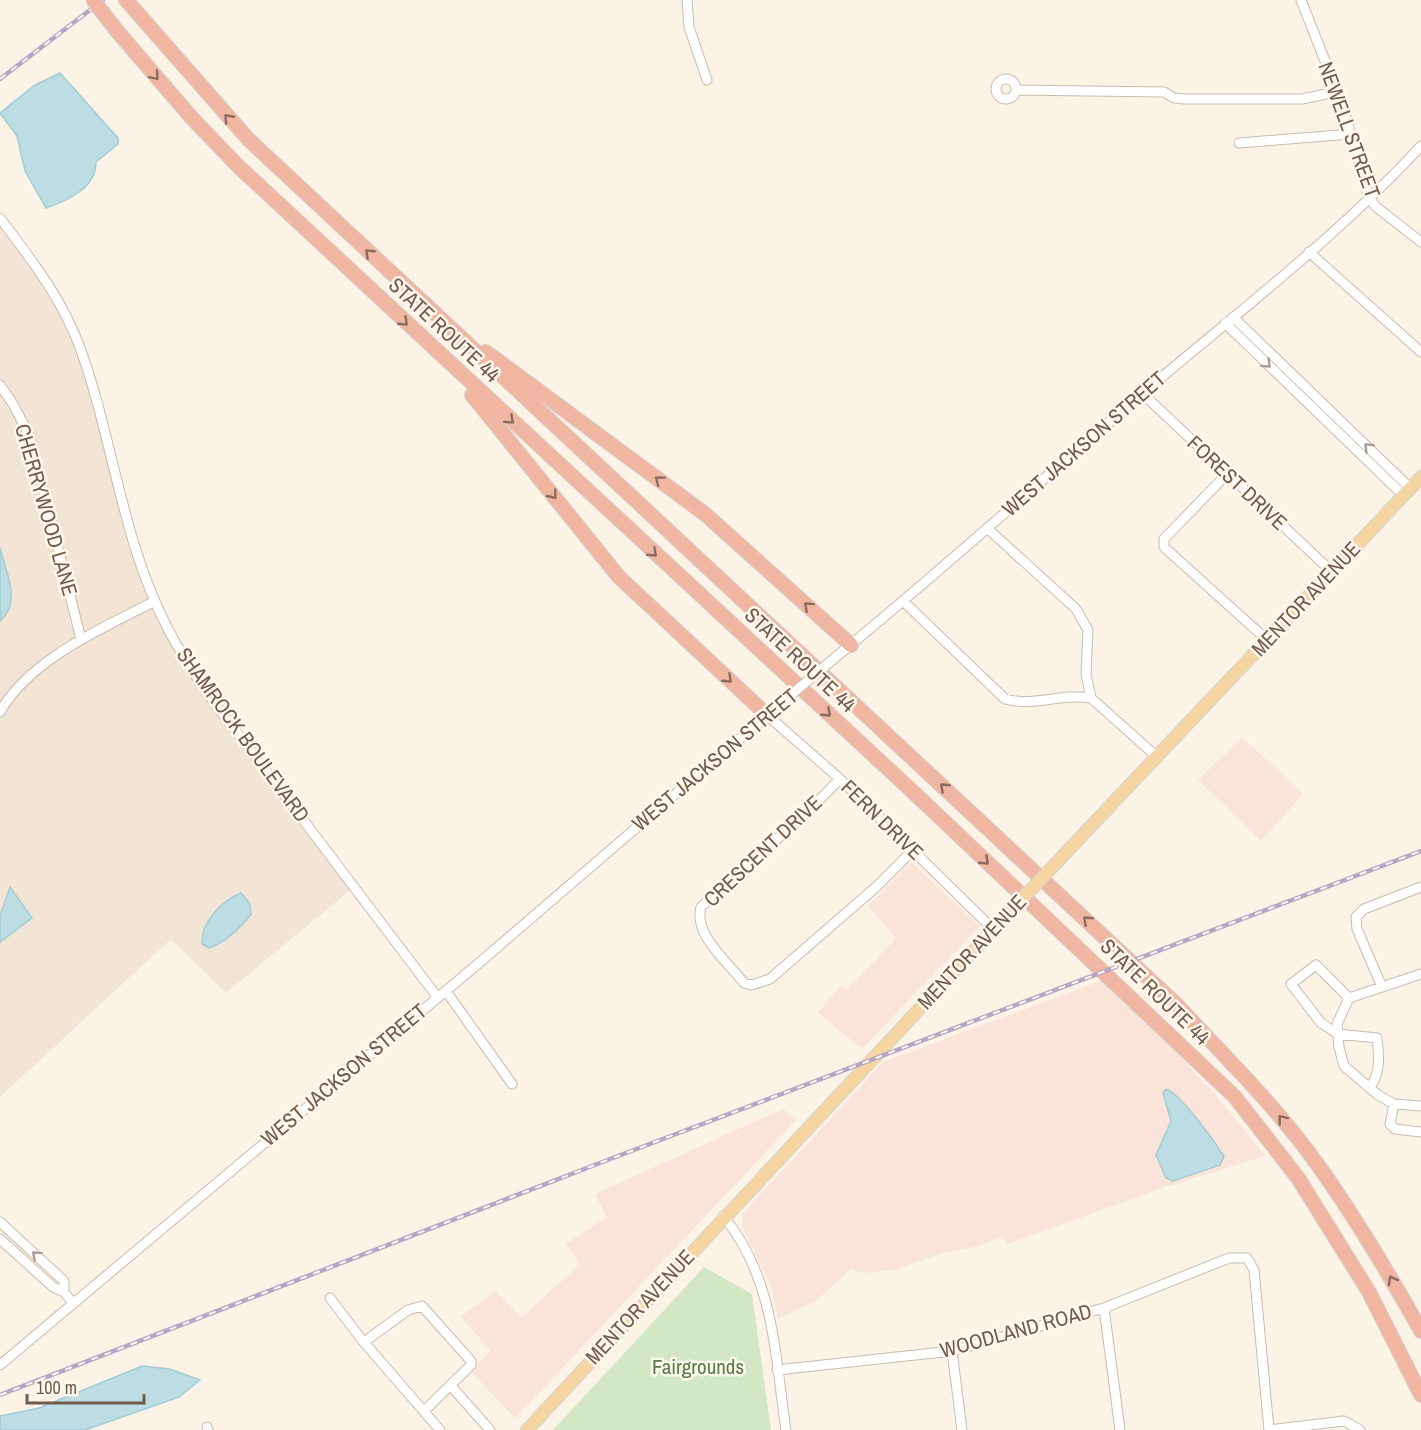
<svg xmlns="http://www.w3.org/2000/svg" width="1421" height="1430" font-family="'Archivo Narrow',sans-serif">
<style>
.residential{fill:#f2e5d5}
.commercial{fill:#fae4da}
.green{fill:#d3e7c5}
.water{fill:#bcdde3;stroke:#a3ccd4;stroke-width:1.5}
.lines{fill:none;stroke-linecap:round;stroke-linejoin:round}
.minor-casing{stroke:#ccbbad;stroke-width:11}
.major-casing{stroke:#d8d1cd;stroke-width:14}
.highway-casing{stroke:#d8d1cd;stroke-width:16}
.minor{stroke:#fff;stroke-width:9}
.major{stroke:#f5d6a3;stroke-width:12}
.highway{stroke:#f0b6a1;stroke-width:14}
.rail-casing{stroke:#b6a5c4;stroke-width:4.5}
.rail{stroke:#fef7ec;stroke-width:2;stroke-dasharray:7;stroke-linecap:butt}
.minor-bridge-casing{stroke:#ccbbad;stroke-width:11;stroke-linecap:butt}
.major-bridge-casing{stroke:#d8d1cd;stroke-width:14;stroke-linecap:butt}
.highway-bridge-casing{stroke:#d8d1cd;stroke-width:16;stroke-linecap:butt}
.minor-bridge{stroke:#fff;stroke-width:9}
.major-bridge{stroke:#f5d6a3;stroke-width:12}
.highway-bridge{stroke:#f0b6a1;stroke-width:14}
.oneway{stroke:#8b6c5d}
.oneway2{stroke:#aa9c94}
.labels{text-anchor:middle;stroke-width:5;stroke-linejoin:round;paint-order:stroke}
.street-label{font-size:21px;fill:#725a4c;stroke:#fef7ec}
.park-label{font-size:21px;fill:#577c48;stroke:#fef7ec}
</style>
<rect width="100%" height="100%" fill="#fbf3e6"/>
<path class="residential" d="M0,218L69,322L147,584L190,667L354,887L226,993L171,939L0,1097Z"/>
<path class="commercial" d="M1242,737L1303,794L1261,841L1198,780Z
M911,862L980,926L862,1049L818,1013L841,986L847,990L896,938L868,906Z
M1103,980L1167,1042L1216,1095L1265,1156L1162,1188L1008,1244L1001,1237L979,1246L942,1253L894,1270L862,1273L851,1269L817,1300L778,1319L771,1286L743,1228L742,1214L883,1062Z
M783,1109L796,1120L515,1418L471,1372L491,1350L460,1317L496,1291L521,1318L580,1264L566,1244L607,1217L595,1194Z"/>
<path class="green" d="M704,1267L752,1294L771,1430H553Z"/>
<path class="water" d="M60,73L118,138V144L96,162C96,188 69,200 46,208L25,171L17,136L0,113L35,85Z
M0,548C6,572 22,603 0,621Z
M10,887L32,918L0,942V916Z
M241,893L250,904L251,914C239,929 228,941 209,948L202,944C201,921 222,901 241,893Z
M1166,1089C1181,1094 1214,1141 1224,1156L1220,1165L1173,1181L1166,1178L1156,1155L1171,1121L1163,1093Z
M142,1366L170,1369L200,1380L179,1397L85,1430H0V1416L39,1408Z"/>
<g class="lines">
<defs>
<path id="minor" d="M687,0L689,27L707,80
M1301,0L1342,104L1369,197L1375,206L1421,242
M996 89a10 10 0 1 1 20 0a10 10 0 1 1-20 0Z
M1016,90L1164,92L1174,98L1185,99H1302L1336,92
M1239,143L1352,134
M0,218C30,258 61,297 79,345C113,437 121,538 167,627C195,682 236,731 273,780C328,853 383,925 438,998
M1309,252L1421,352
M1233,317L1410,488
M1225,323L1403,495
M0,385L13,404L30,437L81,639
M1142,393L1331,571
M1227,474L1164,539V547L1267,640
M987,528L1076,609L1088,630L1086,674L1091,698L1156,756
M903,601L1005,699C1037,707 1058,693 1091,698
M837,656C941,571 1041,480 1143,393C1237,313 1337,237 1421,146
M0,712C30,659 103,628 155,601
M767,715L840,779L993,929
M840,779L804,815L701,907C693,935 728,962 744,983L751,985L770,979L876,887L912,851
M1421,974L1349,998L1337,1024L1339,1047L1344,1066L1378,1095L1394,1104L1421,1106
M1382,987L1357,929L1356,917L1364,909L1421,887
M446,991L512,1084
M1349,998L1316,965L1291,984L1321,1023L1338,1034L1377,1038C1379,1055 1381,1073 1370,1087
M1394,1104L1390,1124L1395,1129L1421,1132
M723,1216C774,1276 775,1356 786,1430
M0,1222L64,1281V1292
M0,1239L53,1287L64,1292L73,1303
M330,1298L362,1340L440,1430
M1104,1308L1120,1430
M364,1342L408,1310L422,1306L471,1361V1365L424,1411
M952,1351L962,1430
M0,1365L479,963L779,705
M777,1370L952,1351L1104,1308L1229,1258H1247L1254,1270L1269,1430
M451,1386L490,1430
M207,1427L208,1430
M1269,1430L1344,1421L1360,1430"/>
<path id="major" d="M1059,860L1421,477
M527,1430L1006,916"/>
<path id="highway" d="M126,0L249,140L1176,1004C1223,1055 1274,1104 1315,1161C1354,1215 1388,1272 1421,1331
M117,31L191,117L239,167L911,790L1235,1097L1298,1178L1369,1292L1421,1395
M486,352L705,514L851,645
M472,395L619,577L767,715"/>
</defs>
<use href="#minor" class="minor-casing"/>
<use href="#major" class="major-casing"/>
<use href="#highway" class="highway-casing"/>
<use href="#minor" class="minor"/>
<use href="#major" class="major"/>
<use href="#highway" class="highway"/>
<defs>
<path id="rail" d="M0,79L103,0
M0,1395L605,1161L1421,851"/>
</defs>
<use href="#rail" class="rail-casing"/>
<use href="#rail" class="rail"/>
<defs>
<path id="minor-bridge" d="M779,705L837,656"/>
<path id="major-bridge" d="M1006,916L1059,860"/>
<path id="highway-bridge" d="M93,0L117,31"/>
</defs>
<use href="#minor-bridge" class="minor-bridge-casing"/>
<use href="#major-bridge" class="major-bridge-casing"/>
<use href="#highway-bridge" class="highway-bridge-casing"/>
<use href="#minor-bridge" class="minor-bridge"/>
<use href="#major-bridge" class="major-bridge"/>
<use href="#highway-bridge" class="highway-bridge"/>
</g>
<defs><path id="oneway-chevron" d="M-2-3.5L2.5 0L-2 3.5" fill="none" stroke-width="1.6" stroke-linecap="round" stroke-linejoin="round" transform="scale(1.5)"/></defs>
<g class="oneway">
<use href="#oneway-chevron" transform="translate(155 76) rotate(49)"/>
<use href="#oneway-chevron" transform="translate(228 118) rotate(-132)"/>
<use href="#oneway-chevron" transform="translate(369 253) rotate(-137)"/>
<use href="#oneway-chevron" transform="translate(404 322) rotate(44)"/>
<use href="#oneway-chevron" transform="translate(510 420) rotate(43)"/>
<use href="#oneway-chevron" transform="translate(659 480) rotate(-143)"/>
<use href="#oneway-chevron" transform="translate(553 495) rotate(51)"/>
<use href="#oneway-chevron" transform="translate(653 553) rotate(43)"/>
<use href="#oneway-chevron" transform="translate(808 606) rotate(-138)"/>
<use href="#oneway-chevron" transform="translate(728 679) rotate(43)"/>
<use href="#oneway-chevron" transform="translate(827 713) rotate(43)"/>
<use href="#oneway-chevron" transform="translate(944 787) rotate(-137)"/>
<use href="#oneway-chevron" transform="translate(985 861) rotate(43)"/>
<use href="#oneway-chevron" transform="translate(1087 920) rotate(-137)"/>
<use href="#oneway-chevron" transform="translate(1282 1119) rotate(-128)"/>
<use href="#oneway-chevron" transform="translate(1392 1280) rotate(-119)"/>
</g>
<g class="oneway2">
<use href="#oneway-chevron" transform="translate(1267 364) rotate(44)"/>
<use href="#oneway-chevron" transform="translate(1368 447) rotate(-136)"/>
<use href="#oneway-chevron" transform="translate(36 1255) rotate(-138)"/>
</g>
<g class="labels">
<g class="street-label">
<text transform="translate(1349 130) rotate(70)" y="7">NEWELL STREET</text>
<text transform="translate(444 330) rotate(43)" y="7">STATE ROUTE 44</text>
<text transform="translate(1084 444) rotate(-41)" y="7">WEST JACKSON STREET</text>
<text transform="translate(1237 483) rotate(43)" y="7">FOREST DRIVE</text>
<text transform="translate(46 510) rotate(74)" y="7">CHERRYWOOD LANE</text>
<text transform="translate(1306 599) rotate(-47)" y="7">MENTOR AVENUE</text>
<text transform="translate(800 660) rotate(43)" y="7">STATE ROUTE 44</text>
<text transform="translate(243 735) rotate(54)" y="7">SHAMROCK BOULEVARD</text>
<text transform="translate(715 760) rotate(-40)" y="7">WEST JACKSON STREET</text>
<text transform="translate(882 820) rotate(44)" y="7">FERN DRIVE</text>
<text transform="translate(763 851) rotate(-43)" y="7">CRESCENT DRIVE</text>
<text transform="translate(972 952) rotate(-47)" y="7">MENTOR AVENUE</text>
<text transform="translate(1155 992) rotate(44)" y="7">STATE ROUTE 44</text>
<text transform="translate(344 1075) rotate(-40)" y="7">WEST JACKSON STREET</text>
<text transform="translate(640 1307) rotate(-47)" y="7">MENTOR AVENUE</text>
<text transform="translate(1016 1331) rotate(-15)" y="7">WOODLAND ROAD</text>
</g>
<g class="park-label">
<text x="698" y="1374">Fairgrounds</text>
</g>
</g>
<path d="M27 1394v9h117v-9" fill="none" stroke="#725a4c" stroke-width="3"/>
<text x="36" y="1394" font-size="18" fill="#725a4c" stroke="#fef7ec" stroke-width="4.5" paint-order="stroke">100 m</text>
</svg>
